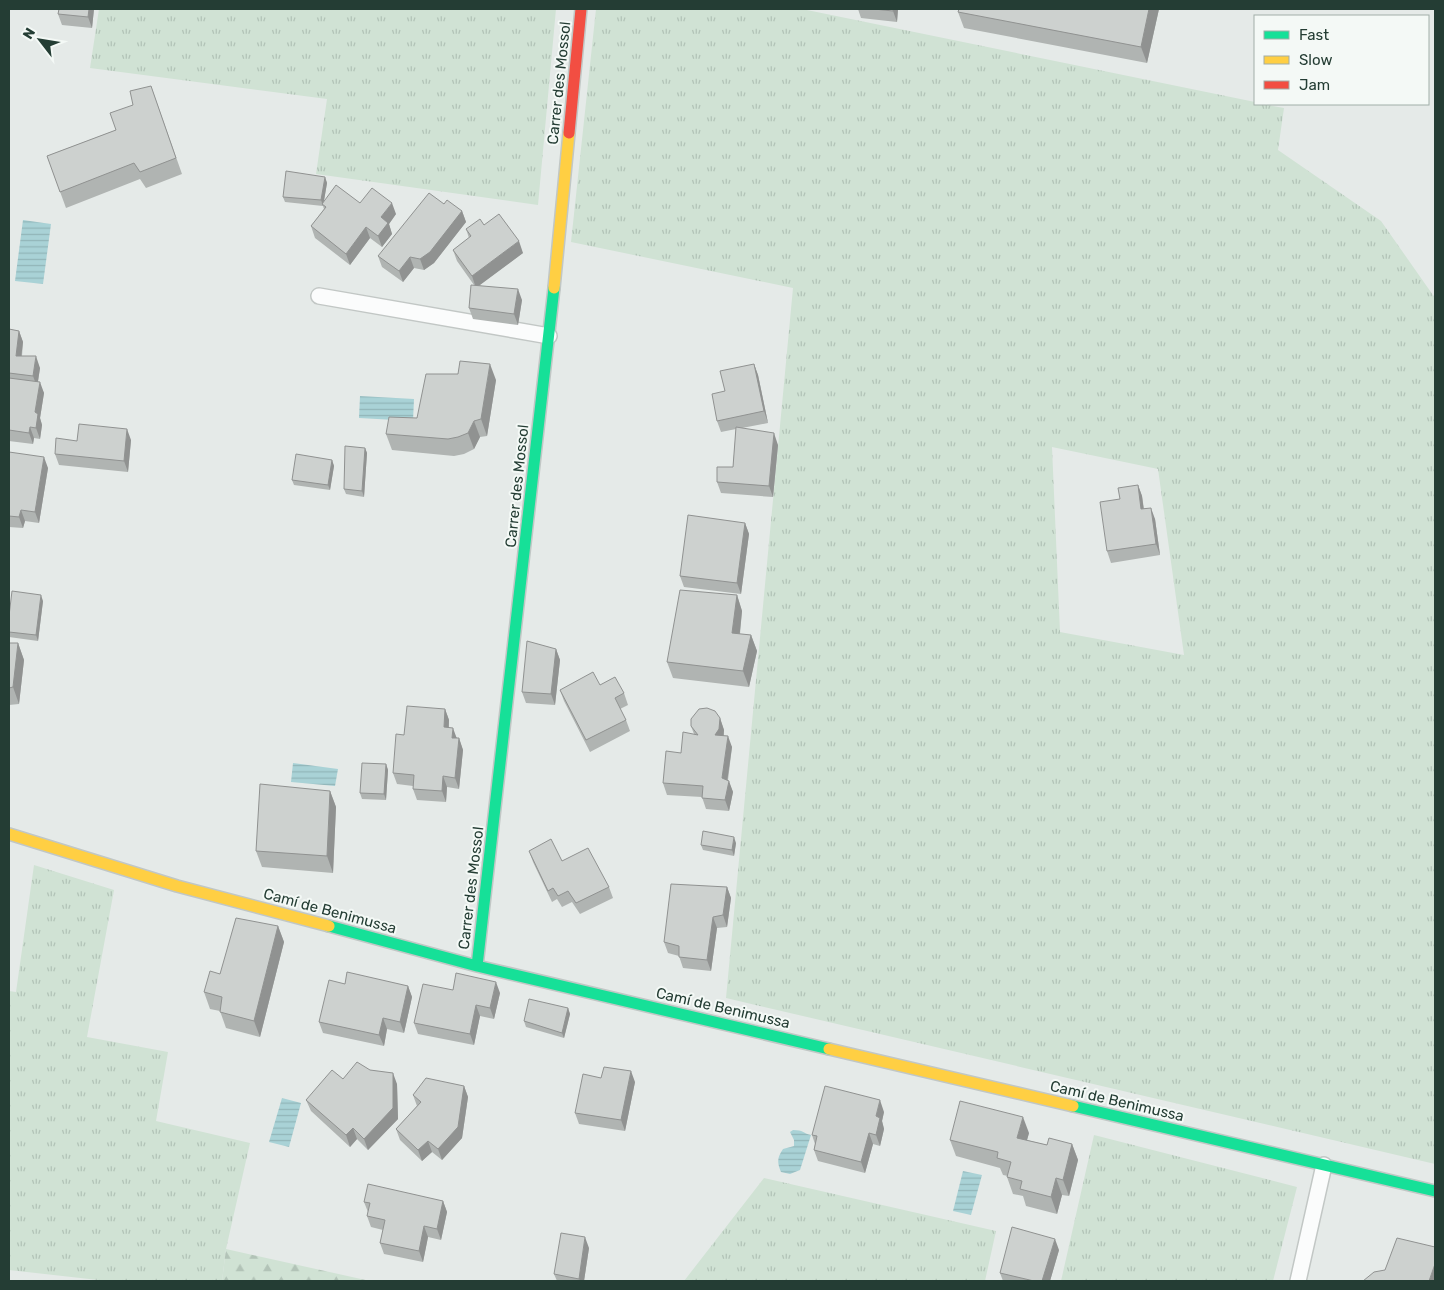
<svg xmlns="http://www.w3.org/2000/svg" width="1444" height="1290" font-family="Rubik,sans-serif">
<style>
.grass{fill:url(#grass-tufts);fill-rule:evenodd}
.forest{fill:url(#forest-firs)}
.water{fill:url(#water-rules)}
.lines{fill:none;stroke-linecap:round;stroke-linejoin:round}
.lane-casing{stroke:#c2c7c5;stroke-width:18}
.fast-casing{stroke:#c1c7c5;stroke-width:14}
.slow-casing{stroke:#c1c7c5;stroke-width:14}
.jam-casing{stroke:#c1c7c5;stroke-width:14}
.lane{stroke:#fbfcfc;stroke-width:15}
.fast{stroke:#16e098;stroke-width:11}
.slow{stroke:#ffcf43;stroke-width:11}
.jam{stroke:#f24e42;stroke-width:11}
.wall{fill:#b0b4b2}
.shaded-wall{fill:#909291}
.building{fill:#cdd1cf;stroke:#909291}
.labels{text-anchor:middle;stroke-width:4;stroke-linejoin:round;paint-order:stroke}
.street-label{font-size:15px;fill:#243d34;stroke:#f4f9f6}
</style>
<defs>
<pattern id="grass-tufts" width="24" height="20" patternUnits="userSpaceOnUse" patternTransform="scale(1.25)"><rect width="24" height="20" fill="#d0e2d4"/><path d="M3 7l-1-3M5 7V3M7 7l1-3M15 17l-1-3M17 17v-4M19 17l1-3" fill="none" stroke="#b2c3b7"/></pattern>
<pattern id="forest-firs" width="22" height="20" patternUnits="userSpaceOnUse" patternTransform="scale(1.25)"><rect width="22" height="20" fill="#d0e2d4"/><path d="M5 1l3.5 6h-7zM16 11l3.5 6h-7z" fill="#b2c3b7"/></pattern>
<pattern id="water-rules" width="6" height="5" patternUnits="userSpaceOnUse" patternTransform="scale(1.25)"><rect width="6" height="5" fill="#a9d2d6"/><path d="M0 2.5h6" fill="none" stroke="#91b5b8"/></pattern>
</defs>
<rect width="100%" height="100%" fill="#e5eae8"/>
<path class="grass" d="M99,9H556L538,205L316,174L327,99L90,68Z
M596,9H802L1255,102V104H1262L1284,108L1278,150L1381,221L1435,298V1164L726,998L793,288L571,242ZM1052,447L1158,469L1184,655L1060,632Z
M34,865L114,890L87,1037L168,1052L156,1121L250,1143L226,1249L222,1281H107L9,1270V991L16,992Z
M1094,1135L1297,1187L1273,1281H1061Z
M764,1178L996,1231L985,1281H684Z"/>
<path class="forest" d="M226,1249L370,1281H222Z"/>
<path class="water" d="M23,220L51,224L43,284L15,281Z
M360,396L414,399L413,421L359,418Z
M293,763L338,769L335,786L291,782Z
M282,1098L301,1103L289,1147L269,1142Z
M793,1130C804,1130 802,1133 811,1135L800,1170L790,1174L781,1172C777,1162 777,1158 783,1149L794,1146V1140L790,1132Z
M963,1171L982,1175L971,1215L953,1211Z"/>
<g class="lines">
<defs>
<path id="lane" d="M319,296L549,336
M1298,1281L1324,1165"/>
<path id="fast" d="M329,926L477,966L829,1049
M477,966L554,288
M1073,1106L1435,1191"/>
<path id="slow" d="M554,288L569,133
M9,834L177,886L329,926
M829,1049L1073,1106"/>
<path id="jam" d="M569,133L581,9"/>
</defs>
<use href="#lane" class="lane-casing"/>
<use href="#fast" class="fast-casing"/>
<use href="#slow" class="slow-casing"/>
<use href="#jam" class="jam-casing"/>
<use href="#lane" class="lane"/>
<use href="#fast" class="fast"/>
<use href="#slow" class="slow"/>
<use href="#jam" class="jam"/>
</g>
<path class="wall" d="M59,9H94L92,28L62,25L58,14Z
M854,9H898L897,22L861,18L858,9Z
M1159,9L1147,63L964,28L958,12Z
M151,86L182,174L146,188L140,179L66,208L47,156L116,130L133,105Z
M325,177L327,183L324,201L360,203L396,214L389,224L392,234L382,247L370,238L350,265L315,238L311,226L324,209L323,206L285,202L283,197Z
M444,204L462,211L466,222L434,263L424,270L414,268L403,282L382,267L378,256Z
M484,225L523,253L479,285L522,300L518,325L473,319L469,308L474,285L457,261L453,250L469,238L466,229Z
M9,329L19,331L23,342L22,356L40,368L38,382L44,393L40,418L42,425L40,439L34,438L33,444L9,441Z
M754,364L758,375L768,423L742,428L778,445L773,497L721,493L717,482L733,467L736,429L721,432L717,421L725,391Z
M496,380L487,436L480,437L474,449L464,454L454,456L392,450L386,434Z
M131,440L128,472L59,465L55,454Z
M365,448L367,453L364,497L346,494L344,489Z
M9,452L48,468L39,523L25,521L23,528L9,527Z
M332,460L334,466L330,490L294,485L292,480Z
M1138,485L1142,496L1144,509L1155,519L1160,555L1111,563L1107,551L1120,499Z
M745,523L749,534L741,594L684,587L680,576Z
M737,595L742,611L740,634L751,635L757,651L749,687L673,678L667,662Z
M43,601L38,641L9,637V616Z
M9,643H18L24,660L19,704L9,705Z
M556,649L560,660L555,705L526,703L522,692Z
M600,685L624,693L628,705L620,709L626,720L630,731L590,752L564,701L560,690Z
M445,709L449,720V727L457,738H459L463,750L459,789L447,787L446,802L417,800L413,789V786L397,784L393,773L404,735Z
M720,718L724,730V736L732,747L728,780L733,792L729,811L706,809L702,797L667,795L663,783L694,734L691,726Z
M386,764L388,770L386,800L362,799L360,793Z
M330,791L336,807L333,873L262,867L256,851Z
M736,843L734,856L703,850L701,845Z
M529,851L562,861L609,887L613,898L580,914L572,902L562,907L557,899L552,902L533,862Z
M727,887L731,898L727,927L717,928L711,971L683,968L679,956L668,953L664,942Z
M278,926L284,942L260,1037L226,1028L220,1011L210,1009L204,992L220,974Z
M345,984L408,986L412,997L404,1033L387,1029L384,1046L323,1033L319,1022Z
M500,993L494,1019L480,1016L474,1045L418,1034L414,1023Z
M568,1008L570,1014L564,1038L526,1027L524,1021Z
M370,1070L397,1084L398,1119L368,1150L357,1139L350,1147L311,1111L306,1100Z
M601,1078L635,1082L625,1131L579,1124L575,1113Z
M464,1086L468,1097L462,1138L442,1160L432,1152L422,1161L400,1140L396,1129L417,1106L413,1095Z
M884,1112L882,1121L884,1129L880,1146L873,1144L865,1173L818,1161L814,1150L815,1144L812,1135Z
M1029,1133L1027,1140L1047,1145L1072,1144L1078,1160L1069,1196L1062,1195L1057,1214L1026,1206L1023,1196L1013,1194L1007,1177L1008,1176L1003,1175L1000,1168L956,1156L950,1140Z
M443,1201L447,1212L441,1240L428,1237L423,1262L384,1254L380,1243L383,1230L371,1227L367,1216L368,1212L364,1202Z
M589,1248L584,1281H557L554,1274Z
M1059,1250L1050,1281H1003L1000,1273Z"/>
<path class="shaded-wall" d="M89,9H94L92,28L88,17Z
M893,9H898L897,22L893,11Z
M1149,9H1159L1147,63L1141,47Z
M325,177L327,183L323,206L321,200Z
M392,203L396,214L389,224L392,234L382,247L378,236L381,217Z
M462,211L466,222L434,263L424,270L420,259Z
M366,227L370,238L350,265L346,254Z
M519,241L523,253L476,288L472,276Z
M410,257L414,268L403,282L399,271Z
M518,289L522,300L518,325L514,314Z
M19,331L23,342L20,367L16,356Z
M36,356L40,368L37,387L33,376Z
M490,364L496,380L487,436L481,419Z
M754,364L758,375L768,423L764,411Z
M40,382L44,393L40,418L42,425L40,439L36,428L35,412Z
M474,421L480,437L474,449L468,433Z
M30,427L34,438L33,444L29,433Z
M127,429L131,440L128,472L124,461Z
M774,433L778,445L773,497L769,486Z
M365,448L367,453L364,497L362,491Z
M44,457L48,468L39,523L35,512Z
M332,460L334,466L330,490L328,485Z
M1138,485L1142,496L1145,520L1141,509Z
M1151,508L1155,519L1160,555L1156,544Z
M21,510L25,521L23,528L19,517Z
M745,523L749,534L741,594L737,583Z
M41,595L43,601L38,641L36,635Z
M737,595L742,611L738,650L732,633Z
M751,635L757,651L749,687L743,671Z
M18,643L24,660L19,704L13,687Z
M556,649L560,660L555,705L551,694Z
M445,709L449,720L448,738L444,727Z
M720,718L724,730L723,740L715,735Z
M453,728L457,739L452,738Z
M728,736L732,747L726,789L722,778Z
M459,738L463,750L459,789L455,778Z
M386,764L388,770L386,800L384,794Z
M443,776L447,787L446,802L442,791Z
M729,781L733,792L729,811L725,800Z
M330,791L336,807L333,873L327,856Z
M734,837L736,843L734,856L732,850Z
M727,887L731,898L727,927L723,915Z
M713,917L717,928L711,971L707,960Z
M278,926L284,942L260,1037L254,1021Z
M496,982L500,993L494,1019L490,1008Z
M408,986L412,997L404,1033L400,1022Z
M476,1005L480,1016L474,1045L470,1034Z
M568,1008L570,1014L564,1038L562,1033Z
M383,1018L387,1029L384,1046L379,1035Z
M631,1071L635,1082L625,1131L621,1120Z
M393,1073L397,1084L398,1119L368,1150L364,1139Z
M464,1086L468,1097L462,1138L442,1160L438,1149Z
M880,1100L884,1112L882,1121L884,1129L880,1146L876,1135V1116Z
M1023,1117L1029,1133L1023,1154L1017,1138Z
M353,1128L357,1139L350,1147L346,1135Z
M869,1133L873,1144L865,1173L861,1162Z
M428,1141L432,1152L422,1161L418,1150Z
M1072,1144L1078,1160L1069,1196L1063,1180Z
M1056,1178L1062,1195L1057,1214L1051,1197Z
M443,1201L447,1212L441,1240L437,1229Z
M424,1226L428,1237L423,1262L419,1251Z
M585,1237L589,1248L584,1281H580L579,1279Z
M1055,1239L1059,1250L1050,1281H1042Z
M1435,1264V1281H1429Z"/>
<path class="building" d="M59,9H89L88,17L58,14Z
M874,9H893V11Z
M959,9H1149L1141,47L958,12Z
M151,86L176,158L140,172L134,163L60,192L47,156L116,130L110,113L133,105L130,91Z
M286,171L325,177L321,200L283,197Z
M336,185L360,203L372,188L392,203L381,217L388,223L378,236L366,227L346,254L311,226L326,207L322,204Z
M429,193L444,204L447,200L462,211L430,252L420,259L410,257L399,271L378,256Z
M499,214L519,241L472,276L453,250L471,236L466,229L480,219L484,225Z
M471,285L518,289L514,314L469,308Z
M9,329L19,331L16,356H36L33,376L9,373Z
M460,361L490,364L481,419L474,421L468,433L458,437L448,439L386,434L389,417L417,418L426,374H458Z
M754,364L764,411L717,421L712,394L725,391L720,371Z
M9,378L40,382L35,412L38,414L36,428L30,427L29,433L9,430Z
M79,424L127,429L124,461L55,454L56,438L77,441Z
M736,427L774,433L769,486L717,482V467H733Z
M345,446L365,448L362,491L344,489Z
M9,452L44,457L35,512L21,510L19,517L9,516Z
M296,454L332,460L328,485L292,480Z
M1138,485L1141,509L1151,508L1156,544L1107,551L1100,502L1120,499L1118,488Z
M688,515L745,523L737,583L680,576Z
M680,590L737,595L732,633L751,635L743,671L667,662Z
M12,591L41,595L36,635L9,632V616Z
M527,641L556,649L551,694L522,692Z
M9,643H18L13,687L9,688Z
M593,672L600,685L615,677L624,693L615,698L626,720L586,740L560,690Z
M407,706L445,709L444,727L453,728L452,738H459L455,778L443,776L442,791L413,789L414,775L393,773L396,734L404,735Z
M707,708L715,711L720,718L719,729L715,735L728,736L722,778L729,781L725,800L702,798L703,786L663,783L666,751L681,753L683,732L698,735L691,726V719L699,709Z
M362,763L386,764L384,794L360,793Z
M260,784L330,791L327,856L256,851Z
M703,831L734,837L732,850L701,845Z
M551,839L562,861L588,848L609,887L576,903L568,891L558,896L553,888L548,891L529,851Z
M671,884L727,887L723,915L713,917L707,960L679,957V946L664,942Z
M236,918L278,926L254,1021L220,1012L222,997L204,992L210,971L220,974Z
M347,972L408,986L400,1022L383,1018L379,1035L319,1022L329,980L345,984Z
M456,973L496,982L490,1008L476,1005L470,1034L414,1023L423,984L453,990Z
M529,999L568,1008L562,1033L524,1021Z
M357,1062L370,1070L393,1073V1108L364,1139L353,1128L346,1135L306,1100L332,1070L343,1079Z
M604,1067L631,1071L621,1120L575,1113L583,1074L601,1078Z
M426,1078L464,1086L458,1127L438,1149L428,1141L418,1150L396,1129L421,1102L413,1095Z
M825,1086L880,1100L876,1116L880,1118L876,1135L869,1133L861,1162L814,1150L817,1136L812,1135Z
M960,1101L1023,1117L1017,1138L1047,1145L1049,1138L1072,1144L1063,1180L1056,1178L1051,1197L1020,1189L1022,1181L1007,1177L1011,1162L997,1158L998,1152L950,1140Z
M368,1184L443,1201L437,1229L424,1226L419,1251L380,1243L385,1220L367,1216L370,1203L364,1202Z
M1012,1227L1055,1239L1042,1281H1034L1000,1273Z
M561,1233L585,1237L579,1279L554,1274Z
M1397,1238L1435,1247V1264L1429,1281H1363L1374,1272L1385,1270Z"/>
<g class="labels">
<g class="street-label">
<text transform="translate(559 83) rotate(-84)" y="5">Carrer des Mossol</text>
<text transform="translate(517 486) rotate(-84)" y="5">Carrer des Mossol</text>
<text transform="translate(471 888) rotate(-83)" y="5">Carrer des Mossol</text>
<text transform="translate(330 911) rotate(15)" y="5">Camí de Benimussa</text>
<text transform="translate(723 1008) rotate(13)" y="5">Camí de Benimussa</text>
<text transform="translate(1117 1101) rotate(13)" y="5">Camí de Benimussa</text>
</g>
</g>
<rect width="1444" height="1290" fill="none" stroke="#243d34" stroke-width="20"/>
<rect x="1254" y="15" width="175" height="90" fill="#f4f9f6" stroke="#a1aea8"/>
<rect x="1264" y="31" width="25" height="8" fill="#16e098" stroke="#a1aea8"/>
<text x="1299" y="40" font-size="15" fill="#243d34">Fast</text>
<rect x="1264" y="56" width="25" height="8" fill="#ffcf43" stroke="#a1aea8"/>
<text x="1299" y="65" font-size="15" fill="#243d34">Slow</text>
<rect x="1264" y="81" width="25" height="8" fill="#f24e42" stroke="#a1aea8"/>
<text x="1299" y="90" font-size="15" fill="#243d34">Jam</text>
<g transform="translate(40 40) rotate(301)" stroke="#f4f9f6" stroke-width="4" paint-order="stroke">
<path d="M0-4L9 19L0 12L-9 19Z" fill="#243d34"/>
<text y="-8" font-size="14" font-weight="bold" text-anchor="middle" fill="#243d34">N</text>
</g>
</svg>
